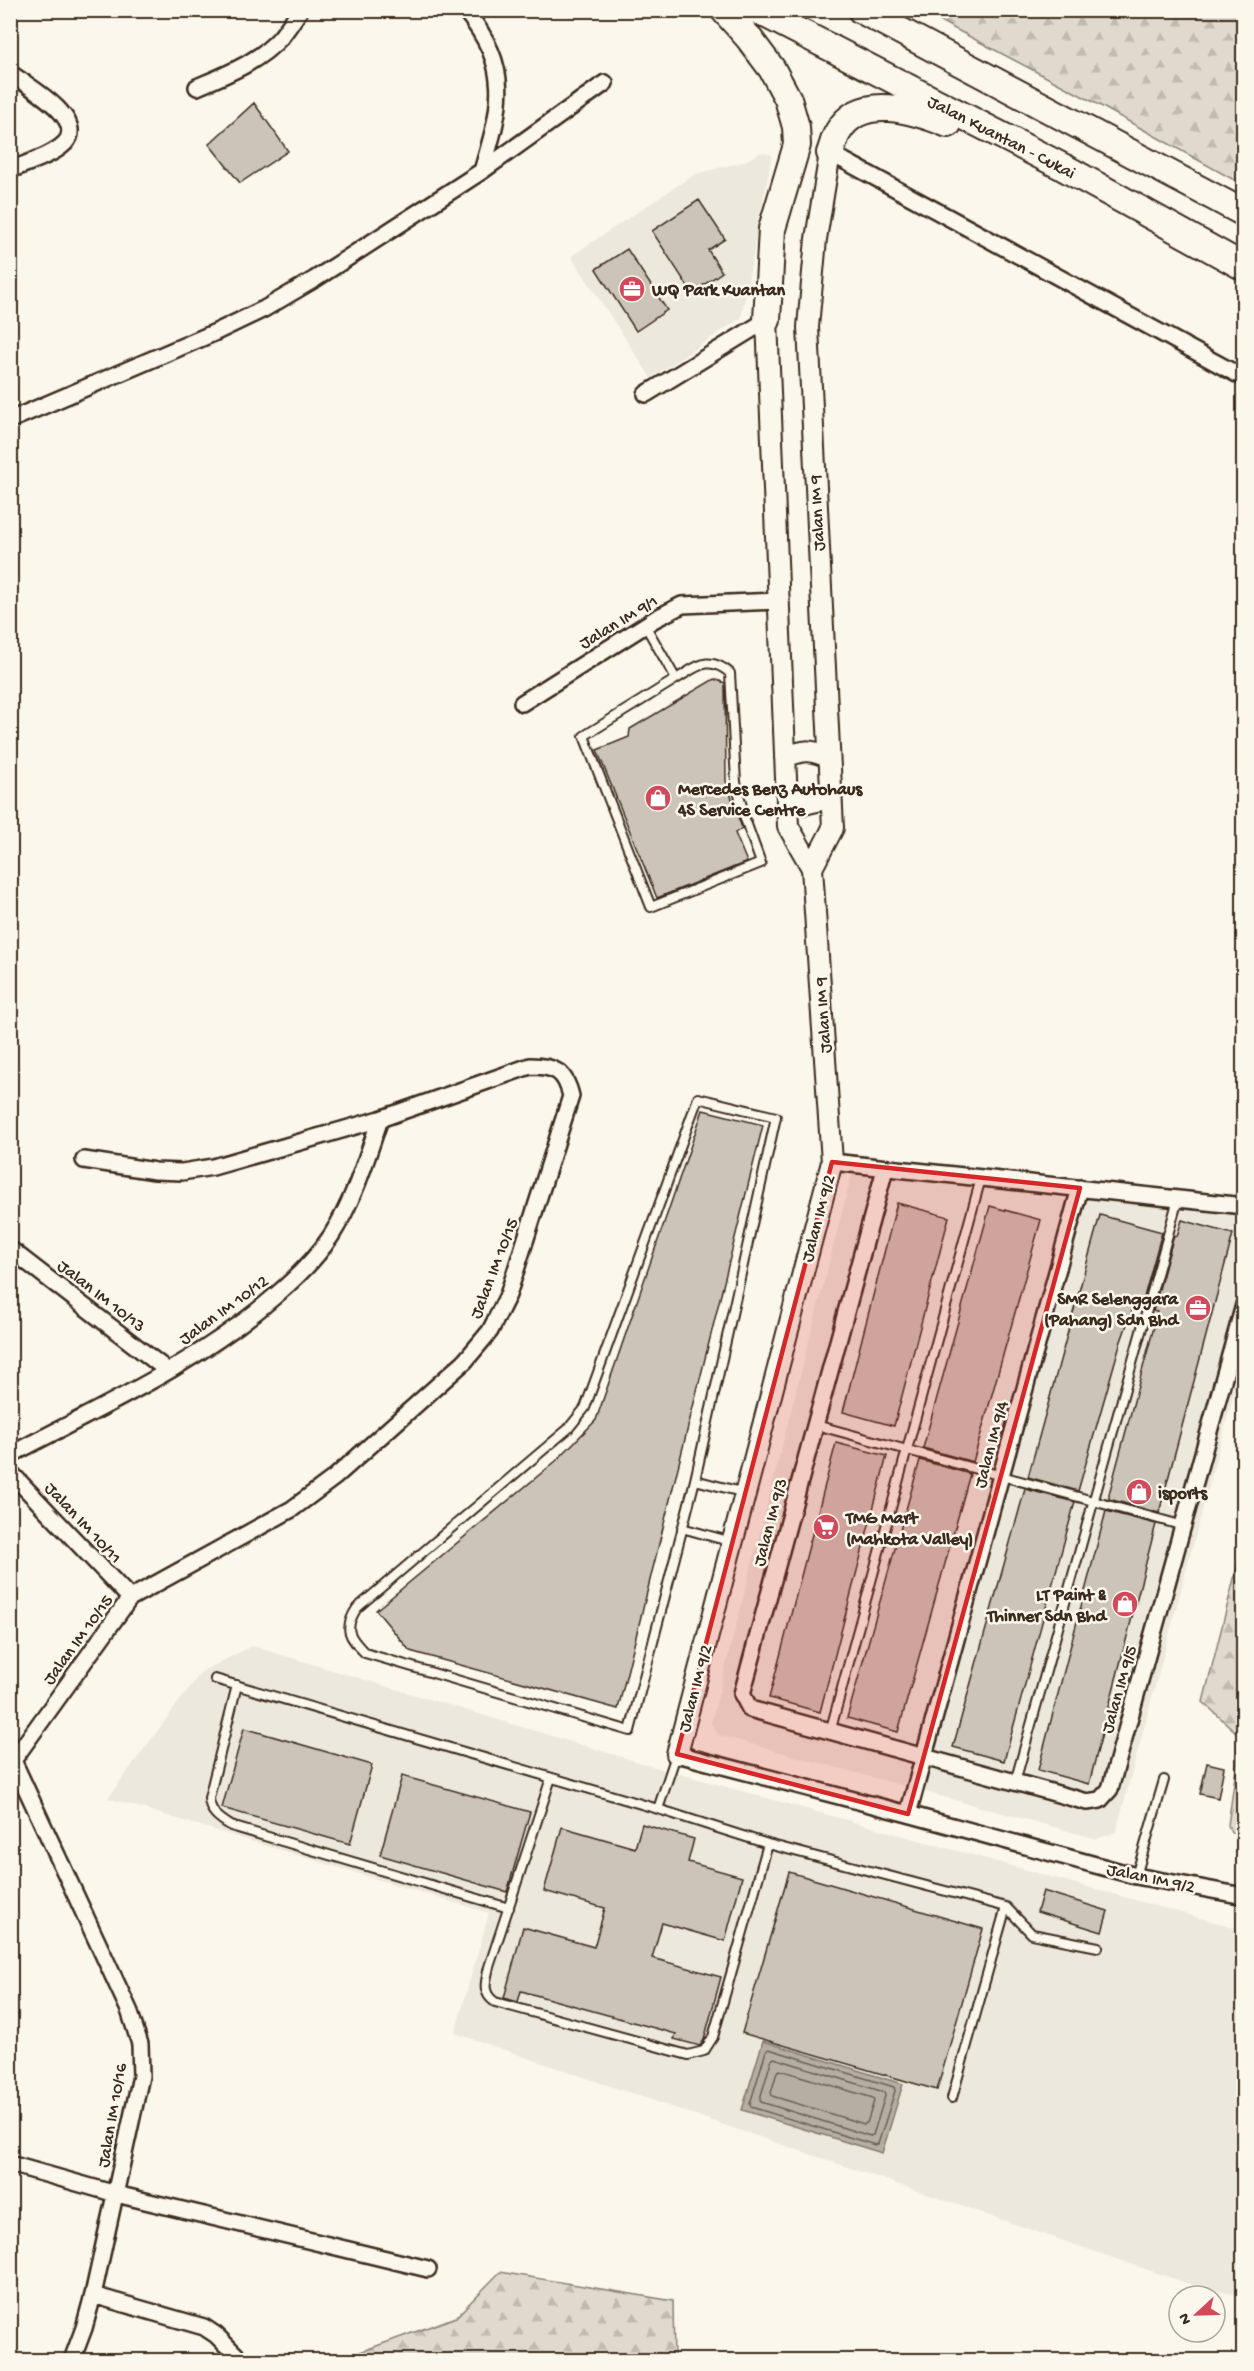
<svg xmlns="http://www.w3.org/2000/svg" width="1254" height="2371" font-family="'Gochi Hand',sans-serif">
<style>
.built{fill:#ede8dd}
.forest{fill:url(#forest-firs);stroke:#8d8276;stroke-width:1.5}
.water{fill:#b6aea2;stroke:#85796d;stroke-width:1.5}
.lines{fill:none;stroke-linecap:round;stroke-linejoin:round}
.shore{stroke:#6c5f53;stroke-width:1.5}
.stream{stroke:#85796d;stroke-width:6}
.building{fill:#ccc4b9;stroke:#3b2a1e;stroke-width:1.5}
.service-casing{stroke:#3b2a1e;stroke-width:12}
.minor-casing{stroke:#3b2a1e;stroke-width:20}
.tertiary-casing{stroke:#3b2a1e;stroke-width:24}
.trunk-casing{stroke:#3b2a1e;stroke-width:30}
.service{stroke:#fbf7ec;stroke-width:8}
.minor{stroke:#fbf7ec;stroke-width:15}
.tertiary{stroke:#fbf7ec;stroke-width:20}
.trunk{stroke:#fbf7ec;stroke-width:26}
.marked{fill:#d62828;fill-opacity:0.2;stroke:#d62828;stroke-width:4.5;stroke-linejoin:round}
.labels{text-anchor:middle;stroke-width:5;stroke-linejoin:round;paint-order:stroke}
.street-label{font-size:18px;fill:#3b2a1e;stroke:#fbf7ec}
.poi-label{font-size:18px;font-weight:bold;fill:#3b2a1e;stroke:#fbf7ec;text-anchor:start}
</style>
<defs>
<pattern id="forest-firs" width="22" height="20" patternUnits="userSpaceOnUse" patternTransform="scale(1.5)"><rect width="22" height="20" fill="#dfd9ce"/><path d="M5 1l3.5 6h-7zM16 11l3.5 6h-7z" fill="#c0bab0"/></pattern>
</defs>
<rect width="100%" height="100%" fill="#fbf7ec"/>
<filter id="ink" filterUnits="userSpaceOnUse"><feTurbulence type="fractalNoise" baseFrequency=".0167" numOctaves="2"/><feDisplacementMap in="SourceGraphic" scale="12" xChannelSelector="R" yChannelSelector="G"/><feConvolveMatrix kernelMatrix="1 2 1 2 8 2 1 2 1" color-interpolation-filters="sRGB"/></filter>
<g filter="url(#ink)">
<path class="built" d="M761,152L772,155L741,318L651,378L571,256L695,174L743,162Z
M853,1169L1243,1194V1359L1116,1832L1097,1839L718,1735L711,1723Z
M252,1646L655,1767L1243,1930V2296L1201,2288L455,2033L489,1913L108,1798L201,1672Z"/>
<path class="forest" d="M921,11H1243V185L1099,105Z
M1243,1543V1839L1231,1832L1228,1825L1237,1762L1238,1734L1203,1702Z
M500,2272L673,2301L674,2360H338L456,2317Z"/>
<path class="water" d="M763,2041L903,2084L882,2153L742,2110Z"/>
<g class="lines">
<path class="shore" d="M769,2049L894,2087L895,2091L878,2144L875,2145L751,2107L750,2104L766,2051Z
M774,2058L884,2092L885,2096L873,2135L870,2136L761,2102L760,2099L771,2061Z
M780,2070L873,2098L874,2101L867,2123L864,2124L772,2096L771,2093L777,2072Z"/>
<path class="stream" d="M1230,10L1244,15"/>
</g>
<path class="building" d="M254,103L288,151L240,183L209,144Z
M699,200L725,239L708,250L722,272L692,293L652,231Z
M627,249L667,310L636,331L596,269Z
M714,679L725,683L726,781L742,828L735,833L747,862L657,898L597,750L629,737L630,729Z
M703,1110L763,1125L618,1709L410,1651L376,1610L556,1461L596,1420Z
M897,1203L949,1217L894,1426L843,1412Z
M990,1206L1041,1220L973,1462L923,1448Z
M1100,1215L1162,1232L1141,1308L1134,1305L1120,1344L1078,1491L1028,1477Z
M1182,1220L1233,1234L1159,1513L1109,1499V1494L1155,1323L1157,1312L1153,1311L1174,1235L1177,1236Z
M836,1443L887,1456L820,1712L769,1698Z
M920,1460L970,1474L898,1732L847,1718Z
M1025,1489L1075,1502L1004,1761L953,1747Z
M1106,1511L1156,1524L1089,1784L1038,1770Z
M244,1728L372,1765L350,1844L222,1808Z
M1207,1763L1224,1767L1218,1798L1200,1794Z
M402,1776L530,1812L507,1892L380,1855Z
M642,1824L694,1839L688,1862L742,1877L725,1941L662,1923L652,1958L721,1977L704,2040L700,2046L674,2039L676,2034L521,1991L518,2002L504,1998L523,1927L594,1947L605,1908L544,1891L562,1827L635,1848Z
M789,1872L983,1929L937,2090L742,2033Z
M1043,1891L1108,1911L1102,1932L1037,1912Z"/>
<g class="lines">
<defs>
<path id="service" d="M645,625L676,679C697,667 708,654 730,673L736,782L745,819L761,863L651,907L584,736L676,679
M698,1098L776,1117L695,1480L630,1731L365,1653C349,1637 343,1629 357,1608L568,1429L585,1408Z
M816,1425L1184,1526
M695,1480L745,1493
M682,1528L732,1542
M215,1679L658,1809L768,1844L1006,1907L1032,1934L1098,1947
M237,1685L209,1798C210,1813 219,1818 231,1826L509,1908
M830,1732L981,1178
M551,1778L489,1967C486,1981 481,1992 495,2002L688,2055L704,2051L713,2037L768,1844
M1015,1782L1178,1199
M658,1809L676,1755
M1136,1876L1164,1780
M952,2098L1006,1907"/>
<path id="minor" d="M465,10C512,69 502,104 482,171
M10,73C26,85 88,119 65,143C52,156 27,163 10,170
M197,87C227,74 259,62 281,37C288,28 294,19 300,10
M830,153L1244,378
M646,394L767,320
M10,420L216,332L264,309L315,279L482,171L605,83
M522,703L655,619L682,605L779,601
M832,1162L1244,1206
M885,1169L742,1694L750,1709L1087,1802L1100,1800L1110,1789L1244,1305
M10,1249L168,1371
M10,1455C101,1407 197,1364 275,1296C295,1279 316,1259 331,1236C354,1200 366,1160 380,1119
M10,1472L130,1598
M10,1754L129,2010L140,2044L141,2076L93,2295L84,2328L72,2360
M677,1754L908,1814L1136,1876L1244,1896
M14,1759L130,1598L292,1509L335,1477L465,1361L490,1331L508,1295L571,1096C565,1071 555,1066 530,1066L380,1119L213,1167L182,1172L155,1171L84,1160
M908,1814L1080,1188
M10,2164L116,2194L428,2269
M93,2295L204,2327L216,2335L241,2360"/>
<path id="tertiary" d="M785,757C804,750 809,749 828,757
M787,794L804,804L821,800L830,789
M812,868L833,828L808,327L816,239L830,153
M677,1754L832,1162L812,868L788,826L767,320"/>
<path id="trunk" d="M724,10L748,37L772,69L788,99L796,127L797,145L772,229L767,320
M757,10L1063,167L1244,267
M861,10L1244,213
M830,153C833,146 834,138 838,132C860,92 916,111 948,124"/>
</defs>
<use href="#service" class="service-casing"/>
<use href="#minor" class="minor-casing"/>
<use href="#tertiary" class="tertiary-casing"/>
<use href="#trunk" class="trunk-casing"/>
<use href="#service" class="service"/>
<use href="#minor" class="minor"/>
<use href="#tertiary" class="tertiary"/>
<use href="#trunk" class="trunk"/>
</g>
</g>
<path class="marked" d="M832,1162L1080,1188L908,1814L677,1754Z"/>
<defs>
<symbol id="office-disc" viewBox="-11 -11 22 22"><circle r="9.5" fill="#d1495b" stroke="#fbf7ec"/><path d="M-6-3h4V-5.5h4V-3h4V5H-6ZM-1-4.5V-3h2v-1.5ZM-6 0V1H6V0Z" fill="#fff"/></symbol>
<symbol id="shop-disc" viewBox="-11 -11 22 22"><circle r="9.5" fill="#d1495b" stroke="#fbf7ec"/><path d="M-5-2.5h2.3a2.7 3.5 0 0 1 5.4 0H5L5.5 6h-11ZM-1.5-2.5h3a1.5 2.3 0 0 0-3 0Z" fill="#fff"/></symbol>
<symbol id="supermarket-disc" viewBox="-11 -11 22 22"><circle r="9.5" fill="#d1495b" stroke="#fbf7ec"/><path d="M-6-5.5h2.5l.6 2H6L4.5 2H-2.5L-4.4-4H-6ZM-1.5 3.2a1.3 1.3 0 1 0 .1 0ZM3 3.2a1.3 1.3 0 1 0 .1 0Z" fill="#fff"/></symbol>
</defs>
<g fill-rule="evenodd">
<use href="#office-disc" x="617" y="274" width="30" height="30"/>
<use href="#shop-disc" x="643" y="783" width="30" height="30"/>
<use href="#office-disc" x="1183" y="1293" width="30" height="30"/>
<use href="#shop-disc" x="1124" y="1477" width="30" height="30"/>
<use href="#supermarket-disc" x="811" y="1512" width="30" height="30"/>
<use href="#shop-disc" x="1110" y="1589" width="30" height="30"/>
</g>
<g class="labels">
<g class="street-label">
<text transform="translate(1002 136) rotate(27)" y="6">Jalan Kuantan - Cukai</text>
<text transform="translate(816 513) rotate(-93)" y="6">Jalan IM 9</text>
<text transform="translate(618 621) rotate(-31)" y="6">Jalan IM 9/1</text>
<text transform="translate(822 1015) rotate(-94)" y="6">Jalan IM 9</text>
<text transform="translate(817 1218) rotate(-75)" y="6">Jalan IM 9/2</text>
<text transform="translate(493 1268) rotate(-69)" y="6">Jalan IM 10/15</text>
<text transform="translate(102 1295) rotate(38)" y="6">Jalan IM 10/13</text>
<text transform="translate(223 1309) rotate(-36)" y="6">Jalan IM 10/12</text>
<text transform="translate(990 1444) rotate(-75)" y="6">Jalan IM 9/4</text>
<text transform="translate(84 1522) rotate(47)" y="6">Jalan IM 10/11</text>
<text transform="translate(769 1522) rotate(-75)" y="6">Jalan IM 9/3</text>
<text transform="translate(77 1639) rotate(-54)" y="6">Jalan IM 10/15</text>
<text transform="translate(694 1688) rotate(-75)" y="6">Jalan IM 9/2</text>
<text transform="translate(1118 1689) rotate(-74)" y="6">Jalan IM 9/5</text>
<text transform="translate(1151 1877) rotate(12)" y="6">Jalan IM 9/2</text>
<text transform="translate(111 2115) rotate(-80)" y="6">Jalan IM 10/16</text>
</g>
<g class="poi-label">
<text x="652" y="295">WQ Park Kuantan</text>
<text x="678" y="794">Mercedes Benz Autohaus<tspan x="678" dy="21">4S Service Centre</tspan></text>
<text x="1178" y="1304" text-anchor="end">SMR Selenggara<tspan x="1178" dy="21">(Pahang) Sdn Bhd</tspan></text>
<text x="1158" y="1498">isports</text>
<text x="846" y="1523">TMG Mart<tspan x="846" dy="21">(Mahkota Valley)</tspan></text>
<text x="1106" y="1600" text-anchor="end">LT Paint &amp;<tspan x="1106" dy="21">Thinner Sdn Bhd</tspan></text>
</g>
</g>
<rect width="1254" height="2371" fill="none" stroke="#fbf7ec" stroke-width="36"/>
<rect x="18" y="18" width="1218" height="2335" fill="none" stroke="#3b2a1e" stroke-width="2" filter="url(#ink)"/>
<g transform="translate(1197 2314) rotate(248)"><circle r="28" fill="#fbf7ec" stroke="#aea59a" stroke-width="1.5"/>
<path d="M0-4.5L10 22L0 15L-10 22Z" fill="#d1495b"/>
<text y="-9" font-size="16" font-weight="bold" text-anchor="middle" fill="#3b2a1e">N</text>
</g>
</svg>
